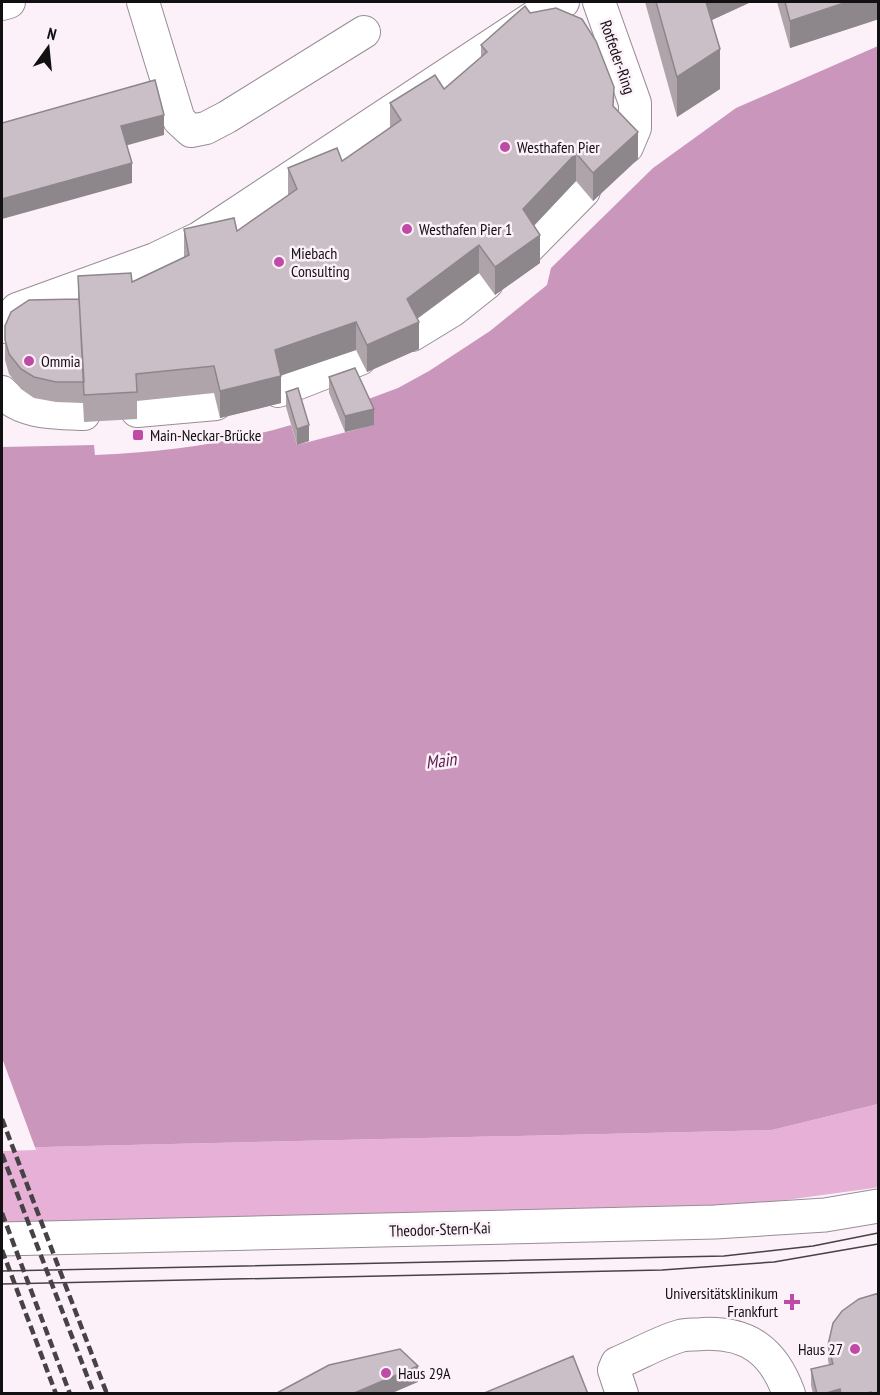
<svg xmlns="http://www.w3.org/2000/svg" width="880" height="1395" font-family="'PT Sans Narrow',sans-serif">
<style>
.forest{fill:#e6b0d7}
.water{fill:#cb96bc}
.pier{fill:#fcf1f9}
.lines{fill:none;stroke-linecap:round;stroke-linejoin:round}
.minor-casing{stroke:#978d94;stroke-width:34}
.major-casing{stroke:#978d94;stroke-width:35}
.minor{stroke:#fff;stroke-width:32}
.major{stroke:#fff;stroke-width:33}
.tram{stroke:#464245;stroke-width:1.5}
.rail{stroke:#464245;stroke-width:4.5;stroke-dasharray:9 4.5;stroke-linecap:butt}
.wall{fill:#aea4aa}
.shaded-wall{fill:#8d868b}
.building{fill:#cabfc6;stroke:#8d868b;stroke-width:1.5}
.poi-dot{fill:#be4ba5;stroke:#fcf1f9;stroke-width:2}
.labels{text-anchor:middle;stroke-width:5;stroke-linejoin:round;paint-order:stroke}
.street-label{font-size:16px;fill:#131012;stroke:#fcf1f9}
.poi-label{font-size:16px;fill:#131012;stroke:#fcf1f9;text-anchor:start}
.water-label{font-size:18px;font-style:italic;fill:#5e1f51;stroke:#fcf1f9}
</style>
<rect width="100%" height="100%" fill="#fcf1f9"/>
<path class="forest" d="M878,1104V1187L874,1188L749,1205L2,1224V1148L772,1130Z"/>
<path class="water" d="M878,46V1104L772,1130L2,1148V447L94,445L95,455C163,452 226,444 291,425L297,445L373,425L363,401L398,388L429,371L490,331L547,285L551,268L653,168L736,108Z"/>
<path class="pier" d="M2,1058L36,1150L2,1151Z"/>
<g class="lines">
<defs>
<path id="minor" d="M143,2L179,120L191,131L206,128L227,117L364,32
M599,2L635,103V128L627,147
M2,4L9,2
M529,247L584,191
M2,327L17,309L155,259L199,238L540,13L563,2
M412,335L453,310L487,283
M278,391L360,359
M2,392C21,414 56,413 84,414
M137,411L216,404
M622,1394L614,1370L617,1363C637,1355 659,1342 680,1336C687,1334 696,1335 703,1334C749,1332 774,1352 789,1394"/>
<path id="major" d="M2,1239L715,1222L825,1215L878,1206"/>
</defs>
<use href="#minor" class="minor-casing"/>
<use href="#major" class="major-casing"/>
<use href="#minor" class="minor"/>
<use href="#major" class="major"/>
<path class="tram" d="M2,1271L724,1256L813,1246L878,1233
M2,1284L662,1270L774,1262L878,1244"/>
<path class="rail" d="M2,1119L107,1394
M2,1154L94,1394
M2,1213L70,1394
M2,1250L56,1394"/>
</g>
<path class="wall" d="M645,2H751L712,20L720,89L677,117Z
M777,2H879V19L790,48Z
M481,45L614,107L638,159L593,201L576,181L534,226L540,263L495,295L479,273L417,319L419,349L367,372L356,350L281,375V403L220,418L214,393L137,401V419L84,422L83,403L56,402L34,398L21,389L9,374L5,360V340L78,299V276L132,282L184,257V229L237,231L288,195V168L342,161L390,128V103L444,89L481,57Z
M329,377L374,425L345,432L329,393Z
M286,392L309,441L297,445L286,407Z
M828,1345L879,1394H813L811,1385V1369L829,1365L828,1360Z"/>
<path class="shaded-wall" d="M701,2H751L701,25Z
M847,2H879V19L790,48V21Z
M720,49V89L677,117V77Z
M164,115V135L121,147V126Z
M638,132V159L593,201V173Z
M576,153V181L523,237V209Z
M132,163V183L2,219V199Z
M540,235V263L495,295V267Z
M479,245V273L407,326V299Z
M356,322V350L277,377L281,376V403L220,418V391L275,350Z
M419,322V349L367,372V345Z
M374,409V425L345,432V416Z
M309,425V441L297,445V429Z
M418,1366V1382L390,1394H352Z
M840,1389V1394H823Z"/>
<path class="building" d="M656,2H706L720,49L677,77Z
M785,2H847L790,21Z
M525,6L530,13L556,8L582,19L596,41L614,87L613,106L638,132L593,173L576,153L523,209L540,235L495,267L479,245L407,299L419,322L367,345L356,322L275,350L281,376L220,391L214,366L136,374L137,392L84,395L78,276L131,273L132,282L189,255L184,229L234,218L237,231L297,189L288,168L337,148L342,161L401,120L390,103L435,75L444,89L487,52L481,45Z
M155,80L164,115L121,126L132,163L2,199V123Z
M79,299L84,382H56L34,377L21,369L9,354L5,340V326L11,312L29,300Z
M355,368L374,409L345,416L329,377Z
M298,388L309,425L297,429L286,392Z
M879,1293V1394H872L871,1392L864,1394H841L840,1389L823,1394H817L811,1369L833,1364L828,1345L833,1323L842,1311L859,1299Z
M400,1349L418,1366L352,1394H275L329,1365Z
M573,1356L588,1394H482Z"/>
<g class="poi-dot">
<circle cx="505" cy="147" r="6"/>
<circle cx="407" cy="229" r="6"/>
<circle cx="279" cy="262" r="6"/>
<circle cx="29" cy="361" r="6"/>
<rect x="132" y="429" width="12" height="12" rx="3"/>
<path d="M789 1293h6v6h6v6h-6v6h-6v-6h-6v-6h6z"/>
<circle cx="855" cy="1349" r="6"/>
<circle cx="386" cy="1373" r="6"/>
</g>
<g class="labels">
<g class="street-label">
<text transform="translate(618 57) rotate(71)" y="6">Rotfeder-Ring</text>
<text transform="translate(440 1229) rotate(-2)" y="6">Theodor-Stern-Kai</text>
</g>
<g class="poi-label">
<text x="517" y="153">Westhafen Pier</text>
<text x="419" y="235">Westhafen Pier 1</text>
<text x="291" y="259">Miebach<tspan x="291" dy="18">Consulting</tspan></text>
<text x="41" y="367">Ommia</text>
<text x="150" y="441">Main-Neckar-Brücke</text>
<text x="778" y="1299" text-anchor="end">Universitätsklinikum<tspan x="778" dy="18">Frankfurt</tspan></text>
<text x="843" y="1355" text-anchor="end">Haus 27</text>
<text x="398" y="1379">Haus 29A</text>
</g>
<g class="water-label">
<text transform="translate(441 761) rotate(-7)" y="6">Main</text>
</g>
</g>
<rect width="880" height="1395" fill="none" stroke="#131012" stroke-width="6"/>
<g transform="translate(48 48) rotate(15)" stroke="#fcf1f9" stroke-width="4.5" paint-order="stroke">
<path d="M0-4.5L10 22L0 15L-10 22Z" fill="#131012"/>
<text y="-9" font-size="16" font-weight="bold" text-anchor="middle" fill="#131012">N</text>
</g>
</svg>
